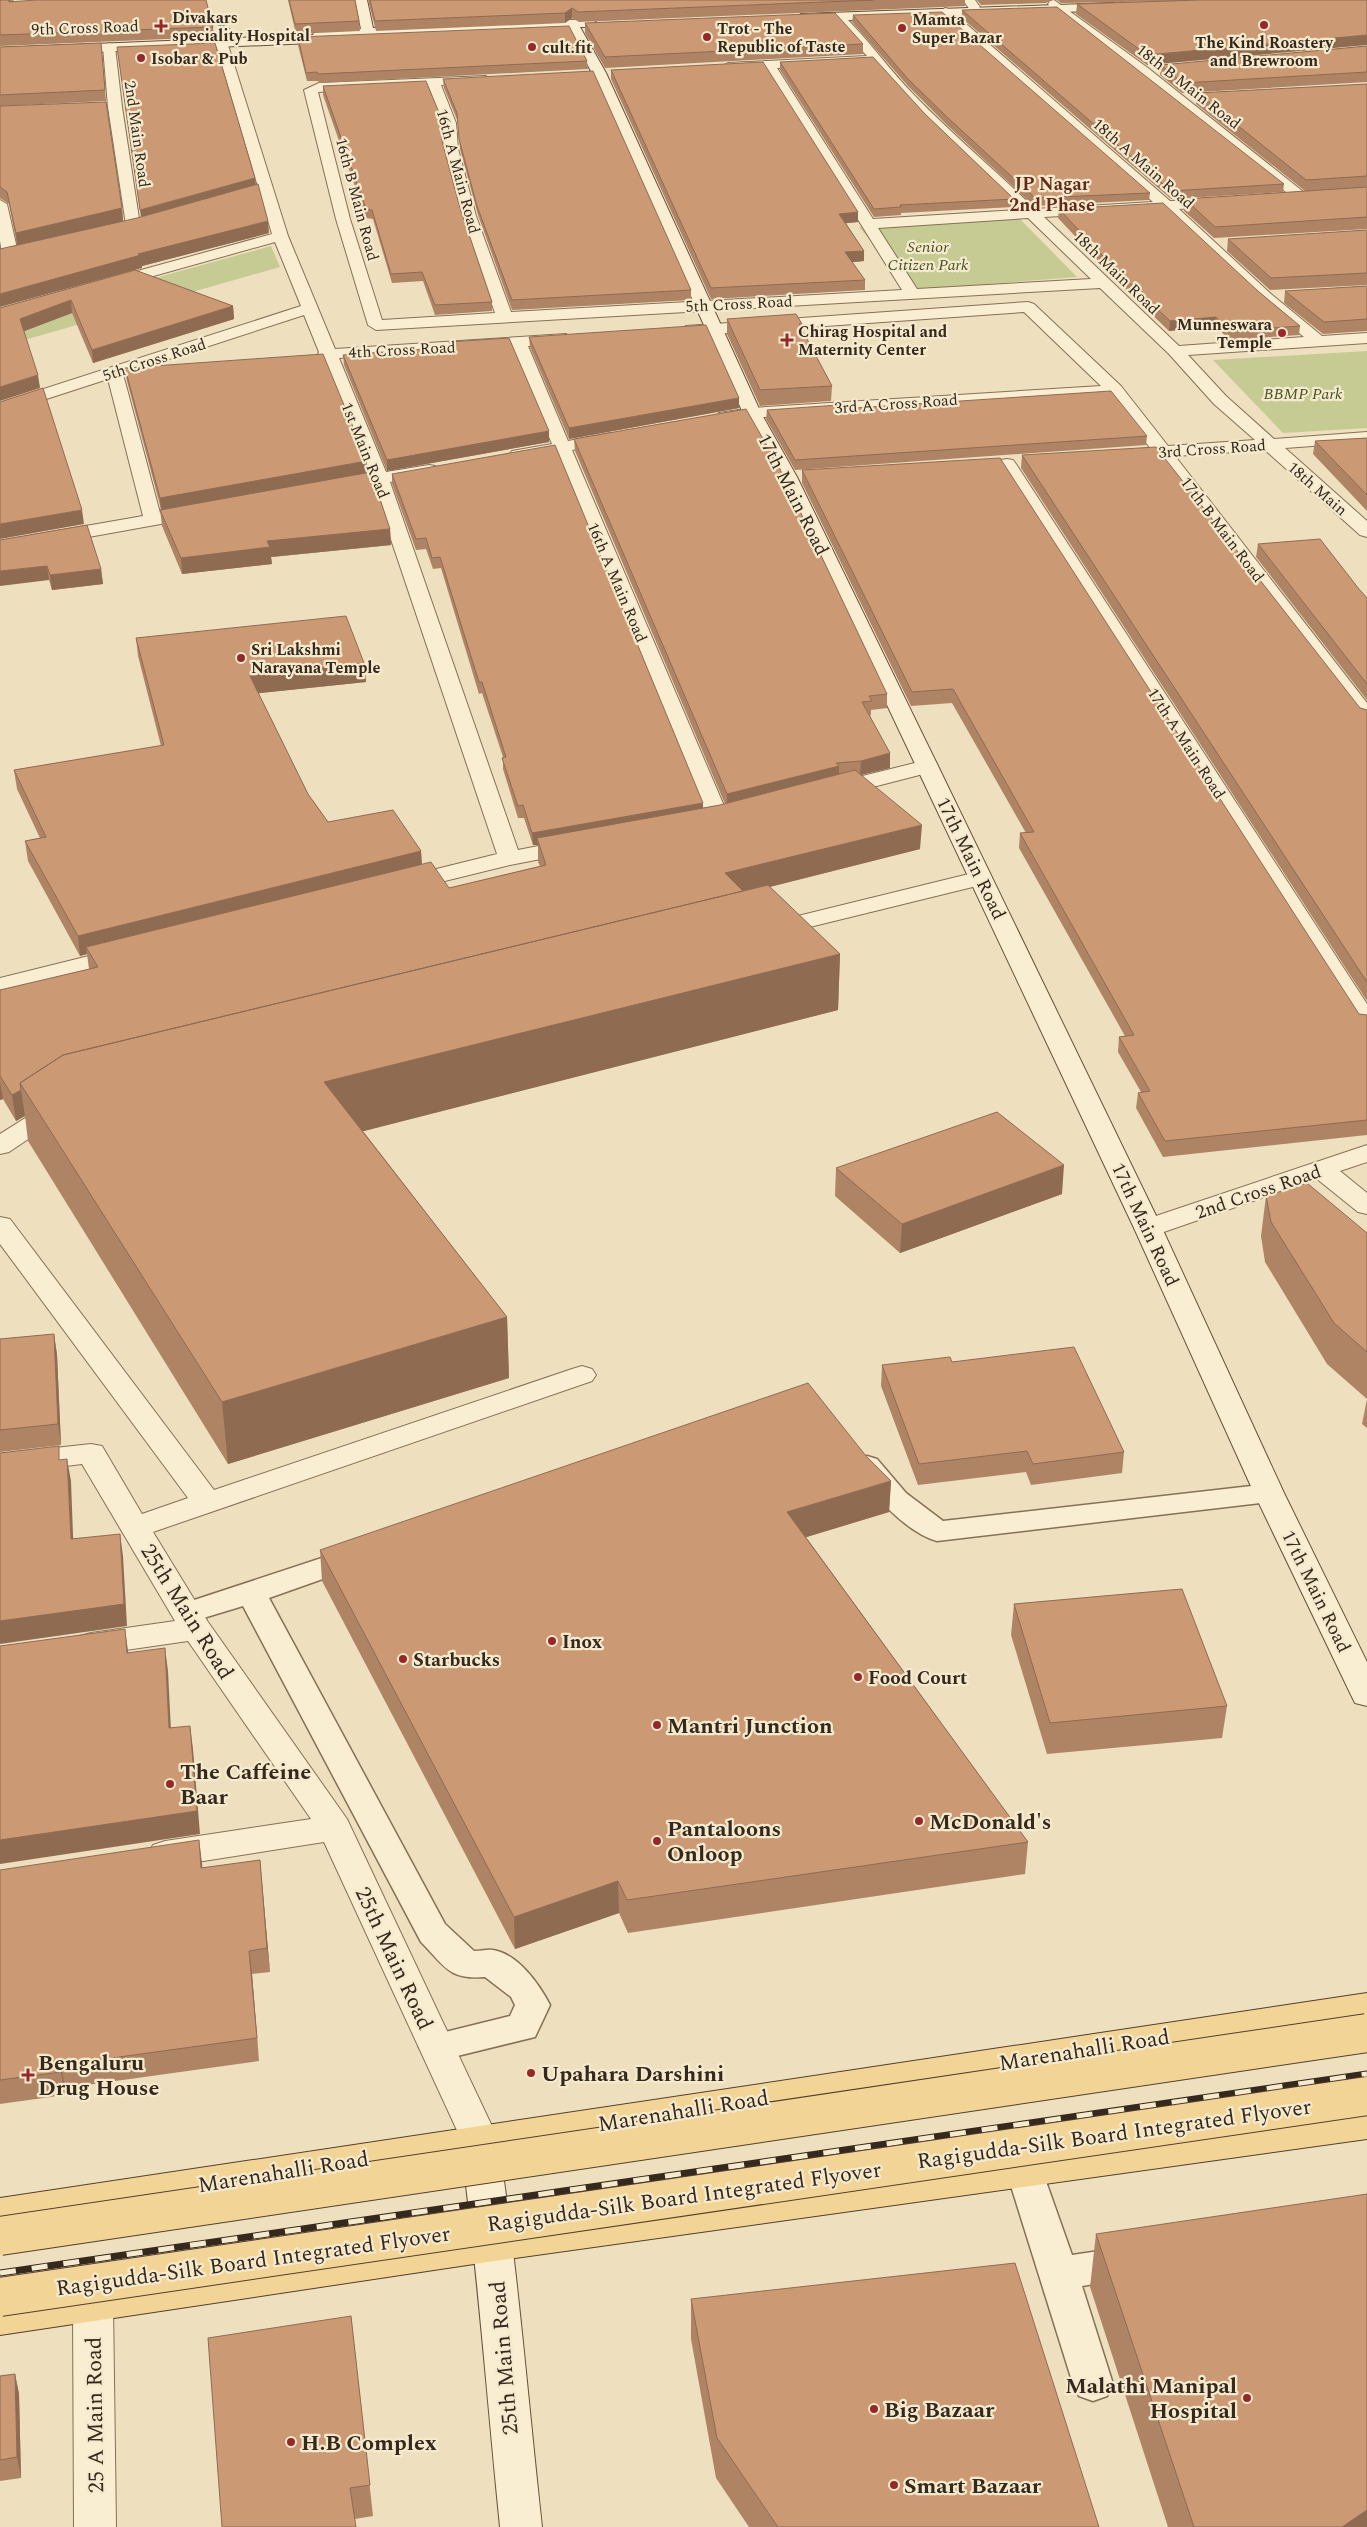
<svg xmlns="http://www.w3.org/2000/svg" width="1367" height="2527" font-family="Spectral,serif">
<style>
.green{fill:#c5cb93}
.lines{fill:none;stroke-linecap:round;stroke-linejoin:round}
.stream{fill:#6a8d84;fill-rule:evenodd}
.lane-casing{stroke:#867057;stroke-width:3}
.street-casing{stroke:#867057;stroke-width:2}
.secondary-casing{stroke:#68513b;stroke-width:2}
.primary-casing{stroke:#533e2c;stroke-width:2}
.lane{fill:#f9edd2;fill-rule:evenodd}
.street{fill:#f9edd2;fill-rule:evenodd}
.secondary{fill:#f9edd2;fill-rule:evenodd}
.primary{fill:#f2d596;fill-rule:evenodd}
.rail-casing{stroke:#35281c;stroke-width:7}
.rail{stroke:#f5eace;stroke-width:5;stroke-dasharray:16;stroke-linecap:butt}
.primary-bridge-casing{stroke:#533e2c;stroke-width:40;stroke-linecap:butt}
.primary-bridge{stroke:#f2d596;stroke-width:38}
.wall{fill:#af8465}
.shaded-wall{fill:#8f6b52}
.building{fill:#cc9975;stroke:#8f6b52}
.poi-dot{fill:#952829;stroke:#f5eace;stroke-width:2}
.labels{text-anchor:middle;stroke-width:4.5;stroke-linejoin:round;paint-order:stroke}
.far-poi-label{font-size:16px;font-weight:bold;fill:#35281c;stroke:#f5eace;text-anchor:start}
.far-street-label{font-size:16px;fill:#35281c;stroke:#f5eace}
.far-park-label{font-size:16px;font-style:italic;fill:#465223;stroke:#f5eace}
.far-quarter-label{font-size:18px;font-weight:bold;fill:#622a1b;stroke:#f5eace}
.street-label{font-size:19px;fill:#35281c;stroke:#f5eace}
.poi-label{font-size:19px;font-weight:bold;fill:#35281c;stroke:#f5eace;text-anchor:start}
.near-street-label{font-size:22px;fill:#35281c;stroke:#f5eace}
.near-poi-label{font-size:22px;font-weight:bold;fill:#35281c;stroke:#f5eace;text-anchor:start}
</style>
<rect width="100%" height="100%" fill="#eedfbf"/>
<path class="green" d="M1017,216L1077,277L912,290L859,227Z
M271,246L280,267L0,347V321Z
M1367,351V428L1283,433L1213,360Z"/>
<g class="lines">
<path class="stream" d="M174,0H182L231,29L226,30Z"/>
<defs>
<path id="lane" d="M867,1456L877,1459L906,1493L943,1521L1269,1484L1279,1486L1283,1493L1279,1500L1269,1502L937,1541C905,1532 870,1492 853,1465L857,1459Z
M355,1547L365,1550L370,1557L365,1564L269,1598L445,1924L474,1951C480,1951 487,1949 493,1950C518,1954 539,1984 550,2005L535,2037L437,2061L425,2057L419,2047L425,2037L510,2016L515,2005L511,1997L485,1977C448,1980 445,1966 421,1942L243,1606L187,1623L176,1620L172,1613L176,1606Z
M1024,2155L1037,2159L1042,2170L1072,2255L1126,2247L1139,2252L1145,2263L1139,2274L1126,2279L1082,2286L1113,2384L1107,2396L1093,2401L1079,2396L1073,2384L1006,2170L1011,2159Z"/>
<path id="street" d="M963,0H975L980,7L978,10H970Z
M1054,0L1148,68L1306,194L1308,197L1306,200H1296L1138,74L1050,7L1048,4L1050,1Z
M945,8L949,9L1170,201L1226,199L1228,202L1226,205L1221,206L1179,209L1271,294L1322,336L1367,333V343L1188,355L1226,396L1274,439L1367,432V442L1285,448L1367,521V537L1360,535L1265,450L1175,456L1367,703V723L1360,721L1158,458L1145,457L1142,453L1145,449L1150,448L1110,395L752,418L725,422L719,421L716,417L719,413L752,408L1101,386L1024,312L686,336L678,331L686,326L1028,302L1034,304L1121,386L1168,446L1255,440L1214,404L1169,354L1100,288L376,330L368,325L336,219L304,90L319,83L486,76L488,79L486,82L481,83L441,85L456,123L458,149L476,216L511,312L902,290L764,69L728,71L721,67L728,63L867,56L832,17L838,13L842,14C869,40 890,71 916,97C954,136 996,171 1035,209L1153,202L941,15L939,12ZM874,63C918,117 969,162 1019,210L873,219L777,68ZM428,86L442,123L444,149L462,216L495,313L382,320L350,219L318,92ZM1163,210L1259,300L1304,337L1179,346L1044,217ZM1028,218L1091,279L917,289L878,228Z
M221,38L227,42L288,236L335,349L566,334L574,339L566,344L528,346L568,441L611,433L617,434L620,438L617,442L572,450L730,820L727,825L719,827L711,825L708,820L556,453L518,460L512,459L509,455L512,451L552,444L512,347L339,358L386,472L429,465L435,466L438,470L435,474L390,482L518,850L574,839L582,841L585,846L582,851L510,865L404,891L396,889L393,884L396,879L497,854L373,486L336,492L330,491L327,487L330,483L370,475L322,358L318,354L319,352L304,315L123,374L160,513L198,506L205,508L207,512L205,516L0,553V541L143,516L108,379L0,414V403L301,306L275,242L107,289L99,284L101,281L272,234L215,42Z
M109,43L115,47L122,107L140,225L133,229L126,225L108,107L103,47Z
M0,200L7,204L18,253L10,258L2,253L0,241Z
M1007,459L1013,460L1016,464L1367,1004V1030L1358,1028L1355,1023L998,464L1001,460Z
M927,760L935,761L938,766L935,771L834,797L826,795L823,790L826,785Z
M981,871L989,873L992,878L989,883L769,937L761,935L757,930L761,925Z
M125,947L133,949L137,954L133,959L0,992V978Z
M58,1100L67,1103L71,1108L67,1113L9,1152L0,1154V1134L49,1103Z
M1367,1145V1162L1340,1171L1367,1193V1214L1358,1212L1317,1179L1158,1234L1148,1236L1138,1234L1134,1228L1138,1222Z
M0,1217L10,1219L214,1490L572,1369L582,1366L592,1369L596,1375L592,1381L153,1532L208,1622L347,1819L499,2141L493,2152L480,2157L467,2152L324,1842L165,1867L153,1863L148,1854L153,1845L165,1841L311,1819L188,1641L91,1655L80,1652L75,1644L80,1636L91,1633L175,1621L82,1464L0,1474V1454L91,1444L102,1446L142,1514L188,1498L0,1244Z
M93,2287L107,2292L113,2304L116,2527H74L73,2304L79,2292Z"/>
<path id="secondary" d="M355,0H367L373,28L591,19L597,23L591,27H580L606,73L761,413L797,477L938,766L1162,1228L1284,1493L1367,1662V1706L1355,1703L1351,1695L1254,1493L1134,1228L916,766L779,477L743,413L592,73L568,28L342,37L340,41L336,42L0,56V48L313,35L315,31L319,30L361,29Z
M1113,3L1117,4L1119,7L1117,10L801,22L795,18L801,14Z
M480,2130L493,2135L499,2146C518,2272 528,2400 542,2527H500C487,2400 478,2272 461,2146L467,2135Z"/>
<path id="primary" d="M1367,1993V2021L0,2230V2198Z
M1367,2109V2139L494,2261L0,2335V2301L494,2227Z"/>
</defs>
<use href="#lane" class="lane-casing"/>
<use href="#street" class="street-casing"/>
<use href="#secondary" class="secondary-casing"/>
<use href="#primary" class="primary-casing"/>
<use href="#lane" class="lane"/>
<use href="#street" class="street"/>
<use href="#secondary" class="secondary"/>
<use href="#primary" class="primary"/>
<defs>
<path id="rail" d="M0,2243L1367,2045
M0,2273L1367,2074"/>
</defs>
<use href="#rail" class="rail-casing"/>
<use href="#rail" class="rail"/>
<defs>
<path id="primary-bridge" d="M0,2236L1367,2033
M0,2297L1367,2096"/>
</defs>
<use href="#primary-bridge" class="primary-bridge-casing"/>
<use href="#primary-bridge" class="primary-bridge"/>
</g>
<path class="wall" d="M0,0H14L13,1L213,27L214,37L0,46Z
M288,0H355L359,21L360,31L296,34Z
M368,0H965V6L579,22L572,18L565,23L376,31Z
M977,0H1051L1046,3L981,5Z
M1057,0H1367L1147,65L1076,14L1077,4L1180,1L1061,3Z
M962,10L1284,184L1283,192L1171,199L962,18Z
M853,15L1150,193L1149,200L1034,206L946,124L908,86L852,22Z
M585,23L863,44V54L605,68L585,33Z
M298,37L587,61L588,69L319,83L318,81H307L298,45Z
M101,43L106,101L0,106V47Z
M1367,46V82L1182,93L1160,75L1161,65Z
M780,62L925,114L1014,199L1013,207L901,213V215L874,217L780,70Z
M611,70L858,222L846,223L864,251V261L852,262L865,280V290L711,299L611,79Z
M443,79L691,290V300L512,310L478,215L460,149L458,122L444,88Z
M1367,84V229L1214,238L1184,211L1185,199L1305,191L1196,104L1197,93Z
M323,86L442,141L460,208L492,302V311L435,315L423,281L392,283L373,219L366,218L323,95Z
M0,106L122,208L123,221L269,233L142,266V268L17,245L9,204L0,198Z
M1059,209L1259,292L1300,326L1299,335L1229,340L1216,326L1169,331L1117,281L1058,218Z
M1367,230V285L1270,290L1227,251L1228,239Z
M135,270L233,306L234,319L93,363L72,313L24,331L40,388L0,308Z
M1367,286V331L1323,334L1284,303L1285,291Z
M727,319L802,324L801,328L832,386L831,401L760,406L727,334Z
M529,337L739,398V408L569,439L530,347Z
M449,342L549,442L387,471L344,365L343,355L449,348Z
M125,368L367,473L390,529L391,545L271,557L272,564L182,574L162,526L160,510L161,509L127,381Z
M840,409L1147,436L1146,445L795,470L766,419L767,410Z
M1367,438V511L1313,454L1315,441Z
M574,439L887,694V708L871,710V715H870L890,768L861,775L920,849L770,887L840,954L838,1010L363,1131L507,1317L509,1378L228,1464L28,1141L25,1116L16,1121L3,1099L0,1100V990L89,969L87,954L80,956L28,861L25,841L40,838L17,789L14,770L161,746L138,656L136,638L364,663L366,682L258,693L308,794L328,822L421,851L422,864L449,888L540,866L538,862V845H533L524,818H518L503,769V757L482,693L479,694L441,568L433,569L426,549L416,550L392,484V474L703,808L725,804L575,451Z
M1022,455L1360,708L1367,710V1001L1021,468Z
M802,470L1359,1014L1367,1015V1135L1163,1157L1136,1108L1138,1093L1141,1092L1118,1052L1119,1037L1125,1036L1019,848L1020,833H1026L952,703L911,706L802,483Z
M0,540L101,569L103,584L52,590L49,580Z
M1258,544L1359,589L1367,598V700L1256,557Z
M836,1168L1062,1194L900,1253L835,1196Z
M1266,1196L1367,1233V1428L1362,1424L1367,1399L1327,1364L1265,1262L1261,1236Z
M54,1334L57,1355L61,1445L0,1452V1339Z
M952,1362L1124,1452L1122,1473L1031,1485L1026,1472L918,1485L881,1386L882,1365Z
M866,1456L891,1481L889,1512L806,1537L1028,1842L1025,1874L628,1933L619,1913L515,1949L322,1581L320,1550Z
M1014,1604L1227,1706L1222,1738L1047,1754L1011,1635Z
M260,1860L270,1972L252,1974L259,2061L65,2088V2095L0,2104V1870L202,1868Z
M1096,2234L1367,2527H1168L1090,2287Z
M691,2299L1099,2527H749L716,2478L691,2339Z
M351,2316L373,2516L355,2519L222,2527Z
M15,2374L19,2394L21,2478L0,2481V2376Z"/>
<path class="shaded-wall" d="M572,8V18L565,23V13Z
M1367,35V45L1147,65V55Z
M255,178L256,185L141,217L140,210Z
M122,208L123,221L17,246L16,233Z
M858,212V222L839,224V214Z
M268,221L269,233L142,266V268L0,307V294L138,254Z
M864,251V261L845,263V252Z
M71,300L72,313L22,332L20,319Z
M233,306L234,319L93,363L92,350Z
M1216,317V326L1169,331L1170,321Z
M38,375L40,388L0,401V387Z
M739,398V408L569,439V428Z
M549,431V442L387,471V460Z
M367,461V475L161,511L160,498Z
M82,510L84,524L0,539V524Z
M390,529L391,545L271,557L272,564L182,574L181,558L267,541Z
M47,566L49,580L0,586V571Z
M101,569L103,584L52,590L50,575Z
M364,663L366,682L251,694L250,676Z
M890,753V768L860,775L861,761Z
M839,766V780L727,809V794Z
M703,803V815L537,838L538,845H533L532,833Z
M922,825L920,849L725,898V873Z
M421,851L422,871L86,947L87,954L80,956L78,936Z
M840,954L838,1010L329,1140L324,1082Z
M0,1082L3,1099L0,1100Z
M21,1090L25,1116L16,1121L12,1095Z
M1064,1165L1062,1194L900,1253L902,1224Z
M507,1317L509,1378L228,1464L222,1402Z
M54,1334L57,1355L61,1445L58,1424Z
M67,1459L71,1481L74,1562L71,1539Z
M891,1481L889,1512L787,1543V1512Z
M120,1534L123,1556L127,1626L0,1644V1621Z
M125,1629L128,1651L130,1675L127,1653Z
M165,1648L168,1671L172,1751L169,1728Z
M190,1726L193,1749L200,1834L0,1864V1840Z
M199,1840L202,1863L204,1891L201,1868Z
M260,1860L262,1883L270,1972L267,1948Z
M618,1881L619,1913L515,1949L514,1917Z
M249,1951L252,1974L259,2061L257,2038Z
M61,2065L65,2088V2095L61,2072Z
M15,2374L19,2394L21,2478L17,2457Z
M1367,2510V2527H1342Z"/>
<path class="building" d="M0,0H9V2L36,0H206L213,27L0,35Z
M289,0H355L359,21L295,24Z
M370,0H873L578,12L572,8L565,13L375,21Z
M1199,0H1367V35L1147,55L1077,4Z
M1057,7L1284,184L1171,191L962,10Z
M942,12L1150,193L1035,198L947,117L908,79L853,15Z
M835,13L863,44L605,57L585,23Z
M569,26L587,61L318,74L317,72L306,73L298,37Z
M101,43L105,90L0,95V47Z
M215,43L255,178L140,210L117,47Z
M1367,46V72L1183,83L1161,65Z
M873,57L925,114L1014,199L900,205L901,207L874,209L780,62Z
M763,62L858,212L839,214L864,251L845,252L865,280L711,288L611,70Z
M593,71L691,290L512,300L477,206L459,139L457,113L443,79Z
M426,81L440,115L442,141L460,208L492,302L435,305L422,272L391,274L372,210L366,209L323,86Z
M1367,84V176L1306,180L1197,93Z
M106,102L122,208L16,233L7,192L0,187V106Z
M258,184L268,221L138,254L141,255L0,294V249L137,218Z
M1367,187V217L1215,227L1185,199Z
M1163,203L1259,292L1300,326L1230,331L1216,317L1170,321L1118,272L1059,209Z
M1367,230V273L1271,278L1228,239Z
M135,270L233,306L92,350L71,300L20,319L38,375L0,387V308Z
M1367,286V319L1324,322L1285,291Z
M796,314L802,324H799L832,386L760,390L727,319Z
M706,325L739,398L569,428L529,337Z
M509,338L549,431L387,460L343,355L451,347L449,342Z
M323,354L367,461L160,498L125,368Z
M43,388L82,510L0,524V402Z
M1111,391L1147,436L795,460L767,410L838,405L840,409Z
M746,409L778,465L887,694L869,696L872,701L862,702L890,753L861,761L836,763L839,766L727,794L574,439Z
M1367,438V495L1315,441Z
M555,445L703,803L532,833L523,805L518,806L502,758L506,757L482,682H479L440,557L432,558L426,538L416,539L392,474Z
M1156,447L1360,708L1367,710V982L1022,455Z
M1000,458L1359,1014L1367,1015V1120L1165,1141L1138,1093L1150,1091L1119,1037L1134,1035L1020,833L1034,832L953,689L912,692L802,470Z
M371,472L390,529L267,541L270,547L181,558L160,510Z
M87,525L101,569L50,575L47,566L0,571V540Z
M1320,539L1359,589L1367,598V684L1258,544Z
M346,616L364,663L250,676L308,794L328,822L393,810L421,851L78,936L25,841L46,837L14,770L164,745L136,638Z
M855,770L922,825L725,873L743,891L63,1055L20,1083L21,1090L12,1095L0,1076V990L98,967L86,947L431,862L449,888L546,865L537,838L720,805Z
M768,885L840,954L324,1082L507,1317L222,1402L20,1083L63,1055Z
M997,1112L1064,1165L902,1224L836,1168Z
M1307,1183L1367,1233V1352L1334,1323L1271,1222L1266,1196Z
M54,1334L58,1424L0,1430V1339Z
M1074,1347L1124,1452L1033,1464L1027,1451L919,1464L882,1365L950,1357L952,1362Z
M808,1383L866,1456L891,1481L787,1512L1028,1842L627,1900L618,1881L514,1917L320,1550Z
M59,1446V1460L67,1459L71,1539L120,1534L124,1604L0,1621V1453Z
M1182,1589L1227,1706L1050,1723L1014,1604Z
M125,1629L127,1653L165,1648L169,1728L190,1726L197,1811L0,1840V1646Z
M199,1840L201,1868L260,1860L267,1948L249,1951L257,2038L61,2065V2072L0,2080V1870Z
M1367,2194V2510L1342,2527H1194L1096,2234Z
M1015,2263L1099,2527H778L717,2438L691,2299Z
M351,2316L370,2485L350,2488L356,2527H222L208,2338Z
M15,2374L17,2457L0,2460V2376Z"/>
<g class="poi-dot">
<circle cx="1264" cy="25" r="5"/>
<path d="M158.5 18.5h5v5h5v5h-5v5h-5v-5h-5v-5h5z"/>
<circle cx="902" cy="28" r="5"/>
<circle cx="707" cy="37" r="5"/>
<circle cx="532" cy="47" r="5"/>
<circle cx="141" cy="58" r="5"/>
<circle cx="1282" cy="333" r="5"/>
<path d="M784.5 332.5h5v5h5v5h-5v5h-5v-5h-5v-5h5z"/>
<circle cx="241" cy="658" r="5"/>
<circle cx="552" cy="1641" r="5"/>
<circle cx="403" cy="1659" r="5"/>
<circle cx="858" cy="1677" r="5"/>
<circle cx="657" cy="1725" r="5"/>
<circle cx="170" cy="1784" r="5"/>
<circle cx="919" cy="1821" r="5"/>
<circle cx="657" cy="1841" r="5"/>
<circle cx="531" cy="2073" r="5"/>
<path d="M25.5 2067.5h5v5h5v5h-5v5h-5v-5h-5v-5h5z"/>
<circle cx="1247" cy="2398" r="5"/>
<circle cx="874" cy="2409" r="5"/>
<circle cx="291" cy="2442" r="5"/>
<circle cx="894" cy="2485" r="5"/>
</g>
<g class="labels">
<g class="far-poi-label">
<text x="172" y="23">Divakars<tspan x="172" dy="18">speciality Hospital</tspan></text>
<text x="912" y="25">Mamta<tspan x="912" dy="18">Super Bazar</tspan></text>
<text x="717" y="34">Trot - The<tspan x="717" dy="18">Republic of Taste</tspan></text>
<text x="1264" y="48" text-anchor="middle">The Kind Roastery<tspan x="1264" dy="18">and Brewroom</tspan></text>
<text x="542" y="53">cult.fit</text>
<text x="151" y="64">Isobar &amp; Pub</text>
<text x="1272" y="330" text-anchor="end">Munneswara<tspan x="1272" dy="18">Temple</tspan></text>
<text x="798" y="337">Chirag Hospital and<tspan x="798" dy="18">Maternity Center</tspan></text>
<text x="251" y="655">Sri Lakshmi<tspan x="251" dy="18">Narayana Temple</tspan></text>
</g>
<g class="far-street-label">
<text transform="translate(85 27) rotate(-2)" y="6">9th Cross Road</text>
<text transform="translate(1189 86) rotate(38)" y="6">18th B Main Road</text>
<text transform="translate(138 134) rotate(82)" y="6">2nd Main Road</text>
<text transform="translate(1144 163) rotate(41)" y="6">18th A Main Road</text>
<text transform="translate(459 171) rotate(75)" y="6">16th A Main Road</text>
<text transform="translate(358 199) rotate(75)" y="6">16th B Main Road</text>
<text transform="translate(1117 272) rotate(44)" y="6">18th Main Road</text>
<text transform="translate(739 303) rotate(-3)" y="6">5th Cross Road</text>
<text transform="translate(402 349) rotate(-3)" y="6">4th Cross Road</text>
<text transform="translate(154 359) rotate(-18)" y="6">5th Cross Road</text>
<text transform="translate(896 403) rotate(-4)" y="6">3rd A Cross Road</text>
<text transform="translate(1212 448) rotate(-4)" y="6">3rd Cross Road</text>
<text transform="translate(366 450) rotate(68)" y="6">1st Main Road</text>
<text transform="translate(1318 488) rotate(41)" y="6">18th Main</text>
<text transform="translate(1223 529) rotate(53)" y="6">17th B Main Road</text>
<text transform="translate(618 582) rotate(67)" y="6">16th A Main Road</text>
<text transform="translate(1187 743) rotate(57)" y="6">17th A Main Road</text>
</g>
<g class="far-park-label">
<text x="928" y="252">Senior<tspan x="928" dy="18">Citizen Park</tspan></text>
<text x="1303" y="399">BBMP Park</text>
</g>
<g class="far-quarter-label">
<text x="1052" y="190">JP Nagar<tspan x="1052" dy="21">2nd Phase</tspan></text>
</g>
<g class="street-label">
<text transform="translate(794 494) rotate(63)" y="7">17th Main Road</text>
<text transform="translate(972 858) rotate(64)" y="7">17th Main Road</text>
<text transform="translate(1258 1191) rotate(-19)" y="7">2nd Cross Road</text>
<text transform="translate(1146 1224) rotate(65)" y="7">17th Main Road</text>
<text transform="translate(1317 1591) rotate(64)" y="7">17th Main Road</text>
</g>
<g class="poi-label">
<text x="562" y="1648">Inox</text>
<text x="413" y="1666">Starbucks</text>
<text x="868" y="1684">Food Court</text>
</g>
<g class="near-street-label">
<text transform="translate(188 1611) rotate(58)" y="8">25th Main Road</text>
<text transform="translate(395 1958) rotate(65)" y="8">25th Main Road</text>
<text transform="translate(1084 2049) rotate(-9)" y="8">Marenahalli Road</text>
<text transform="translate(683 2110) rotate(-9)" y="8">Marenahalli Road</text>
<text transform="translate(1114 2133) rotate(-8)" y="8">Ragigudda-Silk Board Integrated Flyover</text>
<text transform="translate(283 2171) rotate(-9)" y="8">Marenahalli Road</text>
<text transform="translate(684 2196) rotate(-8)" y="8">Ragigudda-Silk Board Integrated Flyover</text>
<text transform="translate(253 2260) rotate(-8)" y="8">Ragigudda-Silk Board Integrated Flyover</text>
<text transform="translate(503 2358) rotate(-95)" y="8">25th Main Road</text>
<text transform="translate(94 2415) rotate(-91)" y="8">25 A Main Road</text>
</g>
<g class="near-poi-label">
<text x="667" y="1733">Mantri Junction</text>
<text x="180" y="1779">The Caffeine<tspan x="180" dy="25">Baar</tspan></text>
<text x="929" y="1829">McDonald's</text>
<text x="667" y="1836">Pantaloons<tspan x="667" dy="25">Onloop</tspan></text>
<text x="38" y="2070">Bengaluru<tspan x="38" dy="25">Drug House</tspan></text>
<text x="541" y="2081">Upahara Darshini</text>
<text x="1237" y="2393" text-anchor="end">Malathi Manipal<tspan x="1237" dy="25">Hospital</tspan></text>
<text x="884" y="2417">Big Bazaar</text>
<text x="301" y="2450">H.B Complex</text>
<text x="904" y="2493">Smart Bazaar</text>
</g>
</g>
</svg>
